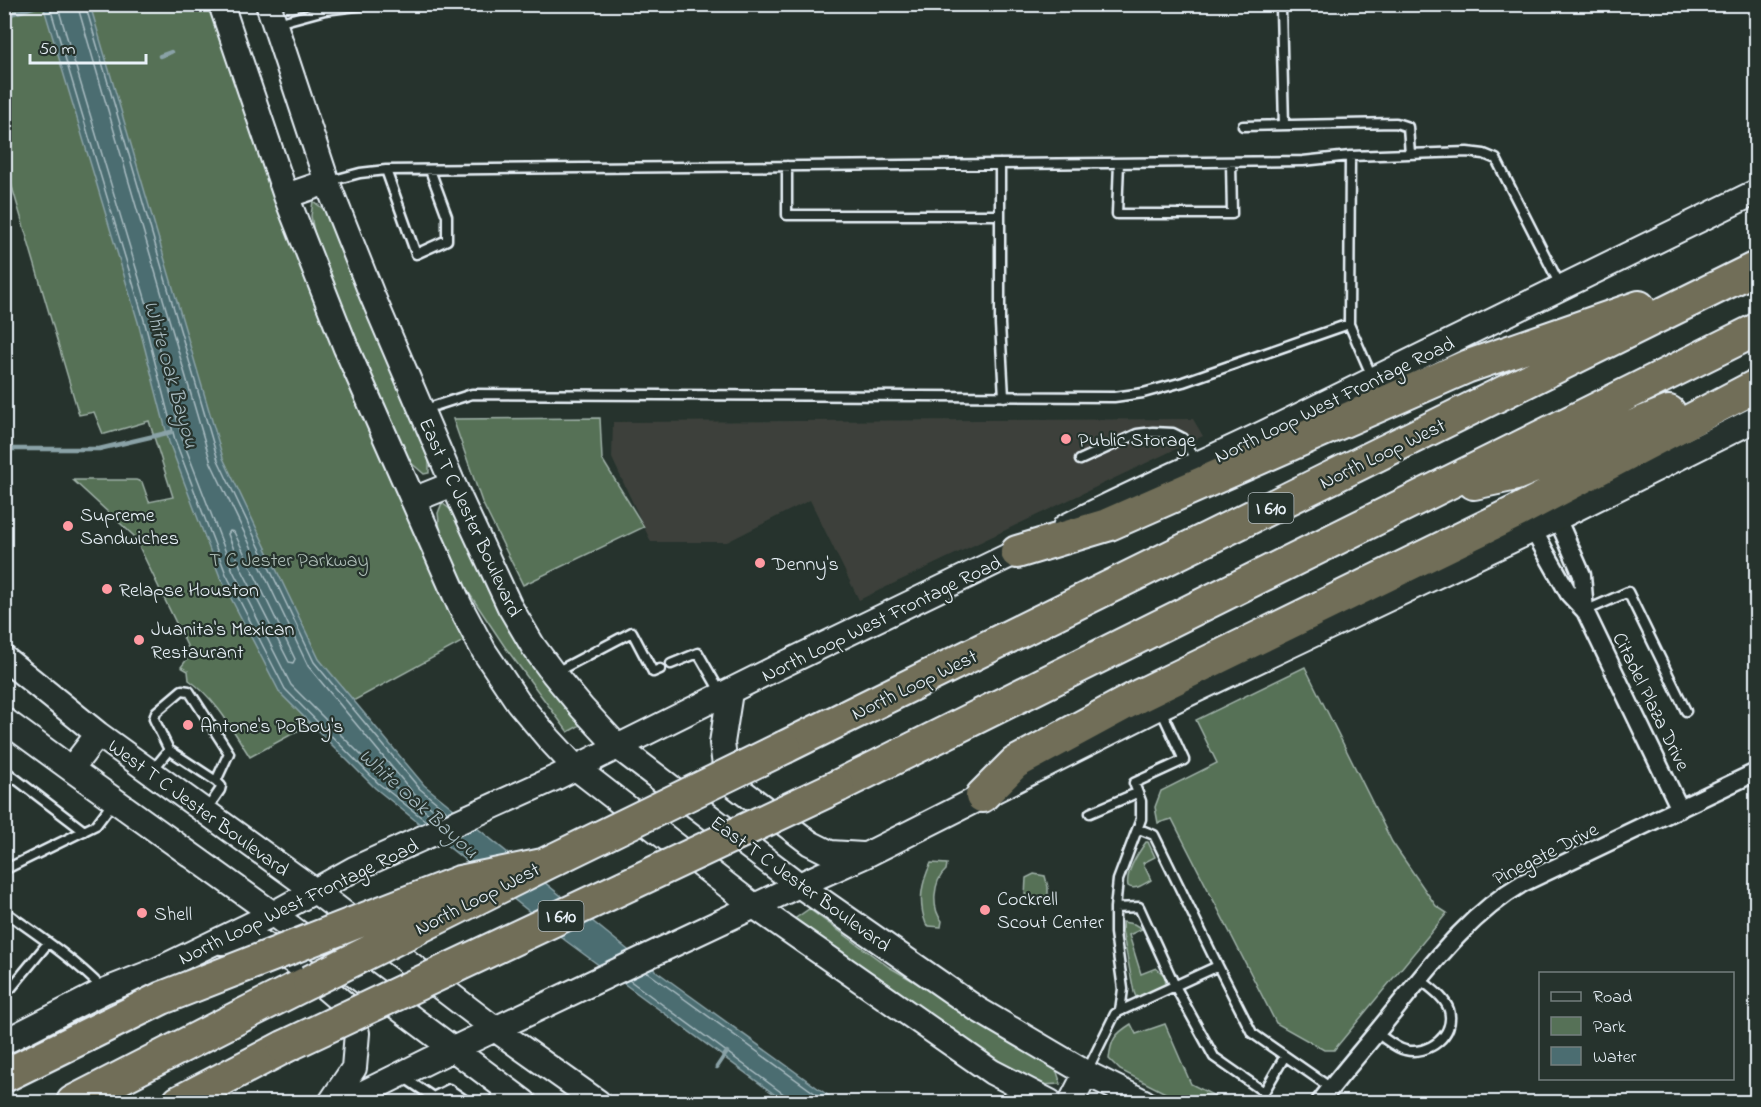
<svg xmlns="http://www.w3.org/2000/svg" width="1761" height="1107" font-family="'Indie Flower',sans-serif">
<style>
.built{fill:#3c413b}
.green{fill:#567157;stroke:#9fb1a8;stroke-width:1.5}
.water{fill:#4b6d71;stroke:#8aa2a7;stroke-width:1.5}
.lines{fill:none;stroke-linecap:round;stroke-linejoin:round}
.shore{stroke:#a9bcc2;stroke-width:1.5}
.stream{stroke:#8aa2a7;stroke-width:4.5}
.lane-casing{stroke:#e8f1f8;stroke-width:13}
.street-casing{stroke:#e8f1f8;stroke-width:21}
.secondary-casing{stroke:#e8f1f8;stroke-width:28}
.highway-casing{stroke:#e8f1f8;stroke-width:36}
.lane{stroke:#26332d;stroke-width:8}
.street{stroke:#26332d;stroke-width:16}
.secondary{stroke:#26332d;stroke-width:24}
.highway{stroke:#716e59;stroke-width:32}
.highway-bridge-casing{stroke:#e8f1f8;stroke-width:36;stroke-linecap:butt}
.highway-bridge{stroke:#716e59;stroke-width:32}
.poi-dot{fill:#ff9aa2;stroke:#26332d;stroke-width:2}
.labels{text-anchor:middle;stroke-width:4.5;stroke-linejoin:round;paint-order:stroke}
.shield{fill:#26332d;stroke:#aeb8bb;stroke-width:1.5}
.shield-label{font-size:18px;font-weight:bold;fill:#e8f1f8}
.street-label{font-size:20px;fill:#e8f1f8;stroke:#26332d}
.poi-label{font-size:20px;fill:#e8f1f8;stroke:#26332d;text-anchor:start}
.park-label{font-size:20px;fill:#aebeb8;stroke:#26332d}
.water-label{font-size:21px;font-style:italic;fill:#a9bcc2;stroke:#26332d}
</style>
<rect width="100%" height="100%" fill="#26332d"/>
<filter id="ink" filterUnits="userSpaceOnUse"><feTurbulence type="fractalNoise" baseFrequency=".0167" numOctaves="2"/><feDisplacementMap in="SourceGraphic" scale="12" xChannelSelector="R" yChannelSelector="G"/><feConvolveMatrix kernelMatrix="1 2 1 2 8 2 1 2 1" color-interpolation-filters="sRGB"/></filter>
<g filter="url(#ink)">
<path class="built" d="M1193,419L1203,436L859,600L810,500L727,542H651L612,458L613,422Z"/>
<path class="green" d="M5,5H215L469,638L250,757C232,729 216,699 189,680L188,671L181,667L191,654L134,536L73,480H136L142,482L149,502L173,497L149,421L105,434H103L94,412L79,415L5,163Z
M313,201L327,212L429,450V473L424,474L409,461L396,433L329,273L314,232L311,216Z
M600,418L602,459L644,527L523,585L482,502L453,419Z
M442,503L464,520L584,723L568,732L505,647L467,590L441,538L438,513Z
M1305,667L1392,842L1436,906L1447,913L1334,1050H1324L1276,1023L1172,819L1158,823L1155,807L1161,791L1217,763L1196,720Z
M1146,842H1148L1155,857L1143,863L1151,880C1144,884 1135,891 1128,886C1125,872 1138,853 1146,842Z
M931,863L947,864L946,870C933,881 931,908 942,921L941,927L929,926L926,924C918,902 921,884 931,863Z
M1034,874L1045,876L1048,887V898L1025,896L1026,878Z
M809,909L889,967L957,1006L1056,1069L1061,1084L1039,1085L1013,1074L793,920Z
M1123,922L1134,924L1142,929L1129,935L1141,974L1156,968L1165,976L1166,987L1140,999L1136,997L1134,992L1122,930Z
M1131,1024L1136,1034L1165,1024L1191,1084L1226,1102H1183L1120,1070L1109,1059C1111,1039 1115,1034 1131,1024Z"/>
<path class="water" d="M43,5H90L223,458L319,659L424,785L638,958L837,1102H785L566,941L375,788L280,693L220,577L169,442L138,322Z"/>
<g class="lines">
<path class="shore" d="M49,4L144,320L175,440L226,574L285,689L378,783L426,821
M57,4L151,318L182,438L233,571L291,685L383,777L434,818
M77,4L211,463L308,666L414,794L440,815
M85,4L218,460L314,662L420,789L448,812
M230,531L234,532L295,659L293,663L289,662L241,568L228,534Z
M647,972L827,1102
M629,980L785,1095L788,1102"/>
<path class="stream" d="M4,16L43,4
M160,56L171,52
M4,449H99L171,432
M717,1067L727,1052"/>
<defs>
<path id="lane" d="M1277,4L1281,9L1284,125
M277,23L325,10L372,4
M1243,126L1396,123L1408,127L1410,154
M1350,156L1349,324L1373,379
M1119,163L1117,214H1232L1231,162
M1000,164V324L1004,397
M787,166V215H1000
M386,170L416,254L447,240V216L430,170
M330,181L360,173L386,170L1303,161L1350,156L1467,152L1484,154L1496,159L1560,285
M422,410L472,394L1114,397L1143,393L1183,382L1349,324
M1080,460L1137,434L1153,432L1173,433L1183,438L1196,461
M1585,611L1628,592L1686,711
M671,664L698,653L721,693
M556,672L632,632L653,672L660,669
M169,750L154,719L156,712L182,690L189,691L229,753L216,781
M4,770L84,831
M152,771L169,750L216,781L221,786L220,790L207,809
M1090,813L1132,795
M1139,829L1154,835L1218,966L1252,1033L1331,1088
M4,870L96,825L114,801
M1115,908L1139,907L1175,986L1214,1057L1264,1092L1285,1056
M4,911C38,935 74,959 103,989
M4,991L11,988L48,943
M1120,1011L1218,966
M1376,1033C1385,1038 1395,1048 1405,1050C1428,1056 1456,1035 1449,1010C1445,997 1430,988 1420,979
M1087,1071L1115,1014L1120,1011L1123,989L1115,933V908L1118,880L1141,819V801L1134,783L1184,760L1161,710
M403,1077L433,1097L449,1089L468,1102
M422,1102L433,1097
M492,1102L504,1089"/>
<path id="street" d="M1557,518L1582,575L1585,611
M1533,530L1569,594L1585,611L1680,809
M1320,1102C1342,1073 1367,1045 1390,1016C1430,967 1468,915 1523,883L1756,772"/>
<path id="secondary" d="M221,4L286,196L346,348L460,606L484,651L518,702L549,739L576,768L754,906L992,1072L1050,1102
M268,4L327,182L372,295L453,484L510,607L533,646L553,673L582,708L618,747L799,885L977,1009L1086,1073L1144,1102
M286,196L327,182
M413,500L453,484
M1065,527C1132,492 1202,463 1270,430C1433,351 1595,272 1756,192
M4,658L98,734L315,891L495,1029L598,1102
M730,692L722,743L725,766L735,786L810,843L830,853L863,855
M4,720L71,769L273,914L524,1102
M71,769L98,734
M221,942L245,941L262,943L295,962L348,1007L357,1033L354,1068L331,1102
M4,1042L104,991L155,971L273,914L354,869L555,778L776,668L1031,545
M345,1102L430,1060L659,951L799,885L864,856L1160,707L1533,530L1756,419
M1071,1102L1086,1073"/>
<path id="highway" d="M1474,483L1516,474L1669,412
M1017,552L1107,525L1466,367L1639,307
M785,747L1756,268
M838,786L1756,330
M982,796L1015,763L1139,696L1518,511L1756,386
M73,1102L239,1017L309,982
M179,1102L284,1047"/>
</defs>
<use href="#lane" class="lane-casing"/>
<use href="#street" class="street-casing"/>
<use href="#secondary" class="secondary-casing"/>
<use href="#highway" class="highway-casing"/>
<use href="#lane" class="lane"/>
<use href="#street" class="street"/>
<use href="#secondary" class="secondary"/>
<use href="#highway" class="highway"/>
<defs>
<path id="highway-bridge" d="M309,982L543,865L785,747
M284,1047L838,786
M4,1076L162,998L460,882L543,865"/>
</defs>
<use href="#highway-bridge" class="highway-bridge-casing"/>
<use href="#highway-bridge" class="highway-bridge"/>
</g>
</g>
<g class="poi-dot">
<circle cx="1066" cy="439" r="6"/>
<circle cx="68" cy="526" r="6"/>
<circle cx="760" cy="563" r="6"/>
<circle cx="107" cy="589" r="6"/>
<circle cx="139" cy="640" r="6"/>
<circle cx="188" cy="725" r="6"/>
<circle cx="985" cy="910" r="6"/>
<circle cx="142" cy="913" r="6"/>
</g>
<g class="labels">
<g class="shield">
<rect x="1248.5" y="493" width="45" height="30" rx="4.5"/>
<rect x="538.5" y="901" width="45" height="30" rx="4.5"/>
</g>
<g class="shield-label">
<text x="1271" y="514">I 610</text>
<text x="561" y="922">I 610</text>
</g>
<g class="street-label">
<text transform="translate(1334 399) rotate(-26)" y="7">North Loop West Frontage Road</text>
<text transform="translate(1382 453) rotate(-26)" y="7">North Loop West</text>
<text transform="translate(471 517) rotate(65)" y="7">East T C Jester Boulevard</text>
<text transform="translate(881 618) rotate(-26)" y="7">North Loop West Frontage Road</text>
<text transform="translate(914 684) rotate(-26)" y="7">North Loop West</text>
<text transform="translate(1652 701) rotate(64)" y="7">Citadel Plaza Drive</text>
<text transform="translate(199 807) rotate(36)" y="7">West T C Jester Boulevard</text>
<text transform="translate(1545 853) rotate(-27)" y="7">Pinegate Drive</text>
<text transform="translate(801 883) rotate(36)" y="7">East T C Jester Boulevard</text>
<text transform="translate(477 898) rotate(-27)" y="7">North Loop West</text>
<text transform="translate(298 901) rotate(-26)" y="7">North Loop West Frontage Road</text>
</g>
<g class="poi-label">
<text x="1078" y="446">Public Storage</text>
<text x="80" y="521">Supreme<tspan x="80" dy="23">Sandwiches</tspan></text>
<text x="772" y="570">Denny's</text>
<text x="119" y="596">Relapse Houston</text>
<text x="151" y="635">Juanita's Mexican<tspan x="151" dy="23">Restaurant</tspan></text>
<text x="200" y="732">Antone's PoBoy's</text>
<text x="997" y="905">Cockrell<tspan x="997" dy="23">Scout Center</tspan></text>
<text x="154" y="920">Shell</text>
</g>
<g class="park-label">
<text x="289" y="566">T C Jester Parkway</text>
</g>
<g class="water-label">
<text transform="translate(172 374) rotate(74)" y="7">White Oak Bayou</text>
<text transform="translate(419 803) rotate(42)" y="7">White Oak Bayou</text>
</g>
</g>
<rect width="1761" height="1107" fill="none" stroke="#26332d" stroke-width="24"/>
<rect x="12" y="12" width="1737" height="1083" fill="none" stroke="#e8f1f8" stroke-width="2" filter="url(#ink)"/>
<rect x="1539" y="972" width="195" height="108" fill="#26332d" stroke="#747f7e" stroke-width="1.5"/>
<rect x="1551" y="992" width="30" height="9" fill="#26332d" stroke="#747f7e" stroke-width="1.5"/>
<text x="1593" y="1002" font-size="18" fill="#e8f1f8">Road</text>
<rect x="1551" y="1017" width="30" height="18" fill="#567157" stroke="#747f7e" stroke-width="1.5"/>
<text x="1593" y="1032" font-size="18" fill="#e8f1f8">Park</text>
<rect x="1551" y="1047" width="30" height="18" fill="#4b6d71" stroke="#747f7e" stroke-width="1.5"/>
<text x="1593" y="1062" font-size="18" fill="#e8f1f8">Water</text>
<path d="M30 54v9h116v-9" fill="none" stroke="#e8f1f8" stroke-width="3"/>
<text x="39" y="54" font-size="18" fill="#e8f1f8" stroke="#26332d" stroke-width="4.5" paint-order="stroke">50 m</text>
</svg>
